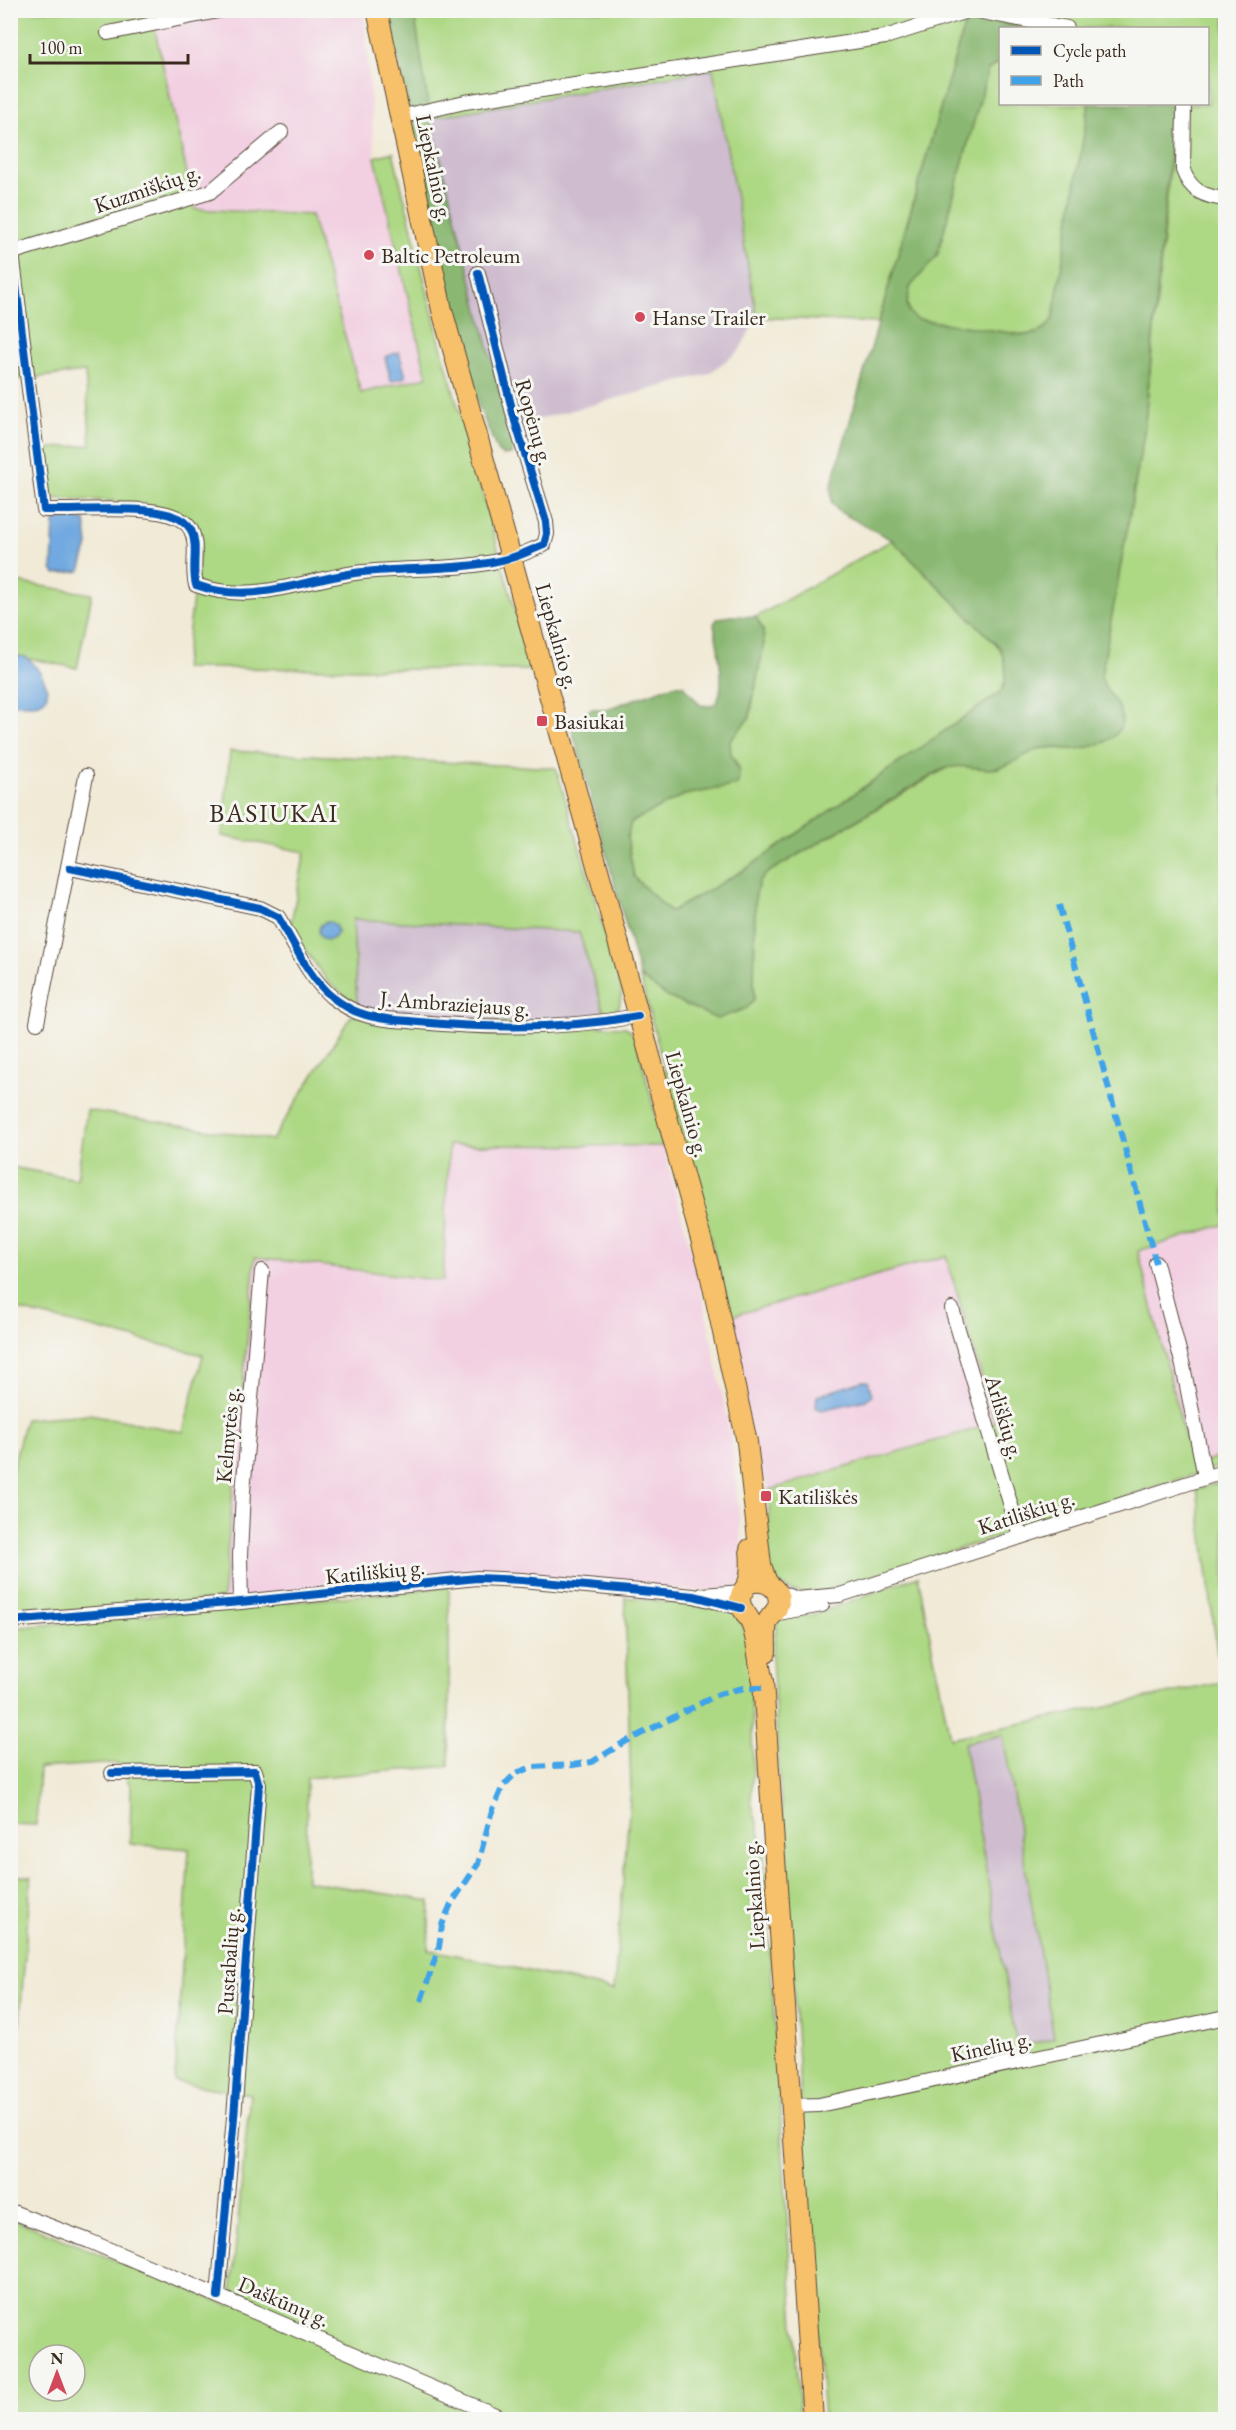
<svg xmlns="http://www.w3.org/2000/svg" width="1236" height="2430" font-family="'EB Garamond',serif">
<style>
.built{fill:#f2cfe1}
.industrial{fill:#cfbdcf}
.green{fill:#add884;stroke:#748151;stroke-width:1.5;fill-rule:evenodd}
.forest{fill:#8ab872;stroke:#627148;stroke-width:1.5}
.water{fill:#71a9e0;stroke:#566a7f;stroke-width:1.5}
.lines{fill:none;stroke-linecap:round;stroke-linejoin:round}
.minor-casing{stroke:#56473a;stroke-width:16}
.highway-casing{stroke:#56473a;stroke-width:22}
.minor{stroke:#fff;stroke-width:14}
.highway{stroke:#f7c06b;stroke-width:20}
.quiet{stroke:#3fa3ea;stroke-width:6;stroke-dasharray:12 6;stroke-linecap:butt}
.cycleway-casing{stroke:#f6f6f2;stroke-width:11}
.cycleway{stroke:#0057b8;stroke-width:8}
.poi-dot{fill:#d1495b;stroke:#f6f6f2;stroke-width:2}
.labels{text-anchor:middle;stroke-width:6;stroke-linejoin:round;paint-order:stroke}
.street-label{font-size:22px;fill:#3b2a1e;stroke:#f6f6f2}
.poi-label{font-size:22px;fill:#3b2a1e;stroke:#f6f6f2;text-anchor:start}
.quarter-label{font-size:26px;letter-spacing:1.5px;fill:#3b2a1e;stroke:#f6f6f2}
</style>
<rect width="100%" height="100%" fill="#f6f6f2"/>
<filter id="ink" filterUnits="userSpaceOnUse"><feTurbulence type="fractalNoise" baseFrequency=".0167" numOctaves="2"/><feDisplacementMap in="SourceGraphic" scale="12" xChannelSelector="R" yChannelSelector="G"/><feConvolveMatrix kernelMatrix="1 2 1 2 8 2 1 2 1" color-interpolation-filters="sRGB"/></filter>
<filter id="wash" filterUnits="userSpaceOnUse"><feTurbulence type="fractalNoise" baseFrequency=".008" numOctaves="4" result="noise"/><feDisplacementMap in="SourceGraphic" scale="24" xChannelSelector="R" yChannelSelector="G"/><feGaussianBlur stdDeviation="1.35" result="paint"/><feColorMatrix in="noise" values="0 0 0 0 0 0 0 0 0 0 0 0 0 0 0 0 0 1.4 0 .05"/><feComposite in="paint" operator="in"/></filter>
<g filter="url(#wash)">
<rect width="100%" height="100%" fill="#f1ead7"/>
<path class="built" d="M182,10L364,11L375,157L427,377L360,394L311,215L195,210L151,17Z
M449,1145L663,1146L700,1285L732,1443L744,1566L739,1587L698,1591L522,1575L223,1599L255,1256L442,1281Z
M1225,1224V1455L1192,1465L1138,1251Z
M946,1256L995,1423L769,1490L753,1446L731,1316Z"/>
<path class="industrial" d="M713,68L757,317L739,351L708,374L509,427L430,118Z
M353,919L579,932L607,1026L351,1016L357,1005Z
M1002,1735L1054,2038L1016,2047L964,1743Z"/>
<path class="green" d="M10,11H182L152,17L195,209L311,215L361,393L427,377L375,157L393,152L440,343L532,670L184,668L201,537C198,528 193,520 183,516C143,498 91,501 48,498L41,449L91,445L85,372L11,380Z
M414,11H1225V1224L1138,1251L1192,1465L1225,1455V1465L822,1592C746,1601 773,1536 769,1490L995,1423L946,1256L731,1316L640,977L668,997L754,1000L755,898L759,881L767,873L950,766H970L1043,748L1075,749L1106,742L1111,697L1104,689L1101,677L1144,433L1174,125L1171,104H1208V28H1030L972,17L965,23L878,323L757,317L713,69L430,118Z
M1000,61V104H1089L1053,318C1046,331 1038,334 1024,335L916,319L910,313L907,304L910,287L937,256L988,70Z
M892,540L1000,648C1006,665 1008,674 1002,691L746,869L670,912L634,877L627,838L631,822L684,795L737,785L739,767L731,755L730,740L750,717L764,643L763,630L756,617Z
M10,581L92,594L77,668L11,655Z
M230,751L556,768L622,991L619,1007L605,1016L579,932L353,919L357,1005L328,982L298,940L291,923L305,852L222,836Z
M351,1016L626,1027L636,1037L663,1146L449,1145L443,1281L255,1257L223,1599L11,1616V1475L25,1419L90,1414L183,1432L203,1355L11,1308V1167L77,1179L87,1110L272,1140Z
M1225,1481V2419H824L802,2124L772,1657L777,1621L788,1616L813,1615L918,1576L950,1738L1221,1683L1197,1489ZM1003,1735L1054,2038L1017,2047L964,1743Z
M449,1587V1766L307,1778L306,1881L430,1901L428,1949L614,1990L631,1789L625,1597L726,1609L739,1615L750,1643L753,1771L751,1801L763,1846L800,2419H11L10,2218L230,2306L250,2094L175,2082L189,1849L130,1844L131,1787L118,1763L39,1768L36,1825L11,1824V1628ZM39,2355H75V2391H39Z
M11,1875L31,1877L11,2134L10,1875Z"/>
<path class="forest" d="M387,11H414L430,118L514,448L511,454L503,455L498,452L479,407L444,275Z
M972,17L1030,28H1000V61L988,70L937,256L910,287L907,304L910,313L916,319L1024,335C1038,334 1046,331 1053,318L1089,104H1171L1174,113L1144,433L1101,677C1105,693 1124,706 1122,722C1119,742 1091,748 1074,749C1063,749 1052,746 1042,748C1024,753 1010,768 991,769C973,769 958,763 941,770L767,873L759,882L755,898L754,1000L747,1008L717,1019L668,997L640,977L571,725L591,709H607L674,685H683L700,705C703,705 706,706 710,706C731,702 716,639 714,624L718,618L732,616L756,617L763,630L764,643L749,718L730,741C730,746 730,752 732,756C737,768 742,772 737,785L684,795L631,822L627,838L634,877L670,912L746,869L1002,691C1008,674 1006,665 1000,648L892,540L838,511L832,503L831,487L965,23Z"/>
<path class="water" d="M399,352L406,377L391,381L385,357Z
M63,518L85,520L88,545L80,571L55,574L52,569L54,521Z
M10,655C15,656 21,656 25,657C37,663 59,697 39,703C31,705 19,703 11,704Z
M319 931a9 9 0 1 1 18 0a9 9 0 1 1-18 0Z
M862,1381H868L872,1395L866,1400L821,1410L816,1407L817,1396Z"/>
</g>
<g filter="url(#ink)">
<g class="lines">
<defs>
<path id="minor" d="M972,10L1067,28
M108,33L223,10
M1184,104L1183,170C1190,191 1205,197 1226,199
M399,117L465,102L885,37L970,10
M10,253L210,192L281,132
M12,253L44,510C78,511 144,505 173,516C180,518 188,524 191,530C199,547 191,567 196,585C255,606 306,578 363,572C412,567 463,571 510,558C522,555 533,549 544,545L547,534L546,522L515,421L478,273
M70,868L260,908L278,917C294,943 308,977 332,997C340,1003 350,1010 360,1013C378,1020 400,1020 419,1022C492,1029 566,1029 638,1016
M37,1023L86,776
M1156,1263L1183,1366L1205,1477
M952,1309L1020,1536
M776,1591L796,1599L840,1595L1226,1471
M702,1595L742,1592
M241,1602L240,1556L243,1492L262,1271
M773,1614L822,1605
M10,1621L241,1602L477,1578L522,1580L694,1596L741,1608
M112,1773L255,1771L259,1785L234,2117L218,2296
M791,2106L819,2105L1226,2017
M10,2211L89,2241L507,2420
M471,2420L485,2410"/>
<path id="highway" d="M377,10L442,310L708,1264L747,1442L761,1565L767,1583
M750,1549C751,1560 752,1572 748,1583C745,1589 740,1593 740,1600C740,1610 749,1615 752,1625C758,1643 758,1663 763,1681L813,2420
M754,1582C769,1580 784,1592 777,1608C775,1614 769,1616 767,1623C765,1632 766,1642 766,1652"/>
</defs>
<use href="#minor" class="minor-casing"/>
<use href="#highway" class="highway-casing"/>
<use href="#minor" class="minor"/>
<use href="#highway" class="highway"/>
<path class="quiet" d="M1059,905L1156,1263
M421,2001L439,1947L442,1925L451,1904L478,1864L491,1814L503,1786L516,1773L533,1767L573,1765L592,1762L623,1743L719,1694L744,1688H764"/>
<defs>
<path id="cycleway" d="M12,253L44,510C78,511 144,505 173,516C180,518 188,524 191,530C199,547 191,567 196,585C255,606 306,578 363,572C412,567 463,571 510,558C522,555 533,549 544,545L547,534L546,522L515,421L478,273
M70,868L260,908L278,917C294,943 308,977 332,997C340,1003 350,1010 360,1013C378,1020 400,1020 419,1022C492,1029 566,1029 638,1016
M10,1621L241,1602L477,1578L522,1580L694,1596L741,1608
M112,1773L255,1771L259,1785L234,2117L218,2296"/>
</defs>
<use href="#cycleway" class="cycleway-casing"/>
<use href="#cycleway" class="cycleway"/>
</g>
</g>
<g class="poi-dot">
<circle cx="369" cy="255" r="6"/>
<circle cx="640" cy="317" r="6"/>
<rect x="536" y="715" width="12" height="12" rx="3"/>
<rect x="760" y="1490" width="12" height="12" rx="3"/>
</g>
<g class="labels">
<g class="street-label">
<text transform="translate(435 168) rotate(78)" y="8">Liepkalnio g.</text>
<text transform="translate(147 188) rotate(-19)" y="8">Kuzmiškių g.</text>
<text transform="translate(535 422) rotate(74)" y="8">Ropėnų g.</text>
<text transform="translate(558 636) rotate(74)" y="8">Liepkalnio g.</text>
<text transform="translate(455 1003) rotate(4)" y="8">J. Ambraziejaus g.</text>
<text transform="translate(688 1104) rotate(74)" y="8">Liepkalnio g.</text>
<text transform="translate(1005 1417) rotate(73)" y="8">Arliškių g.</text>
<text transform="translate(227 1435) rotate(-85)" y="8">Kelmytės g.</text>
<text transform="translate(1026 1512) rotate(-18)" y="8">Katiliškių g.</text>
<text transform="translate(375 1571) rotate(-6)" y="8">Katiliškių g.</text>
<text transform="translate(753 1895) rotate(-94)" y="8">Liepkalnio g.</text>
<text transform="translate(228 1961) rotate(-86)" y="8">Pustabalių g.</text>
<text transform="translate(991 2046) rotate(-12)" y="8">Kinelių g.</text>
<text transform="translate(284 2301) rotate(23)" y="8">Daškūnų g.</text>
</g>
<g class="poi-label">
<text x="381" y="263">Baltic Petroleum</text>
<text x="652" y="325">Hanse Trailer</text>
<text x="554" y="729">Basiukai</text>
<text x="778" y="1504">Katiliškės</text>
</g>
<g class="quarter-label">
<text x="274" y="822">BASIUKAI</text>
</g>
</g>
<rect width="1236" height="2430" fill="none" stroke="#f6f6f2" stroke-width="36"/>
<rect x="999" y="27" width="210" height="78" fill="#f6f6f2" stroke="#aba49d" stroke-width="1.5"/>
<rect x="1011" y="46" width="30" height="9" fill="#0057b8" stroke="#aba49d" stroke-width="1.5"/>
<text x="1053" y="57" font-size="18" fill="#3b2a1e">Cycle path</text>
<rect x="1011" y="76" width="30" height="9" fill="#3fa3ea" stroke="#aba49d" stroke-width="1.5"/>
<text x="1053" y="87" font-size="18" fill="#3b2a1e">Path</text>
<g transform="translate(57 2373)"><circle r="28" fill="#f6f6f2" stroke="#aba49d" stroke-width="1.5"/>
<path d="M0-4.5L10 22L0 15L-10 22Z" fill="#d1495b"/>
<text y="-9" font-size="16" font-weight="bold" text-anchor="middle" fill="#3b2a1e">N</text>
</g>
<path d="M30 54v9h158v-9" fill="none" stroke="#3b2a1e" stroke-width="3"/>
<text x="39" y="54" font-size="18" fill="#3b2a1e" stroke="#f6f6f2" stroke-width="4.5" paint-order="stroke">100 m</text>
</svg>
